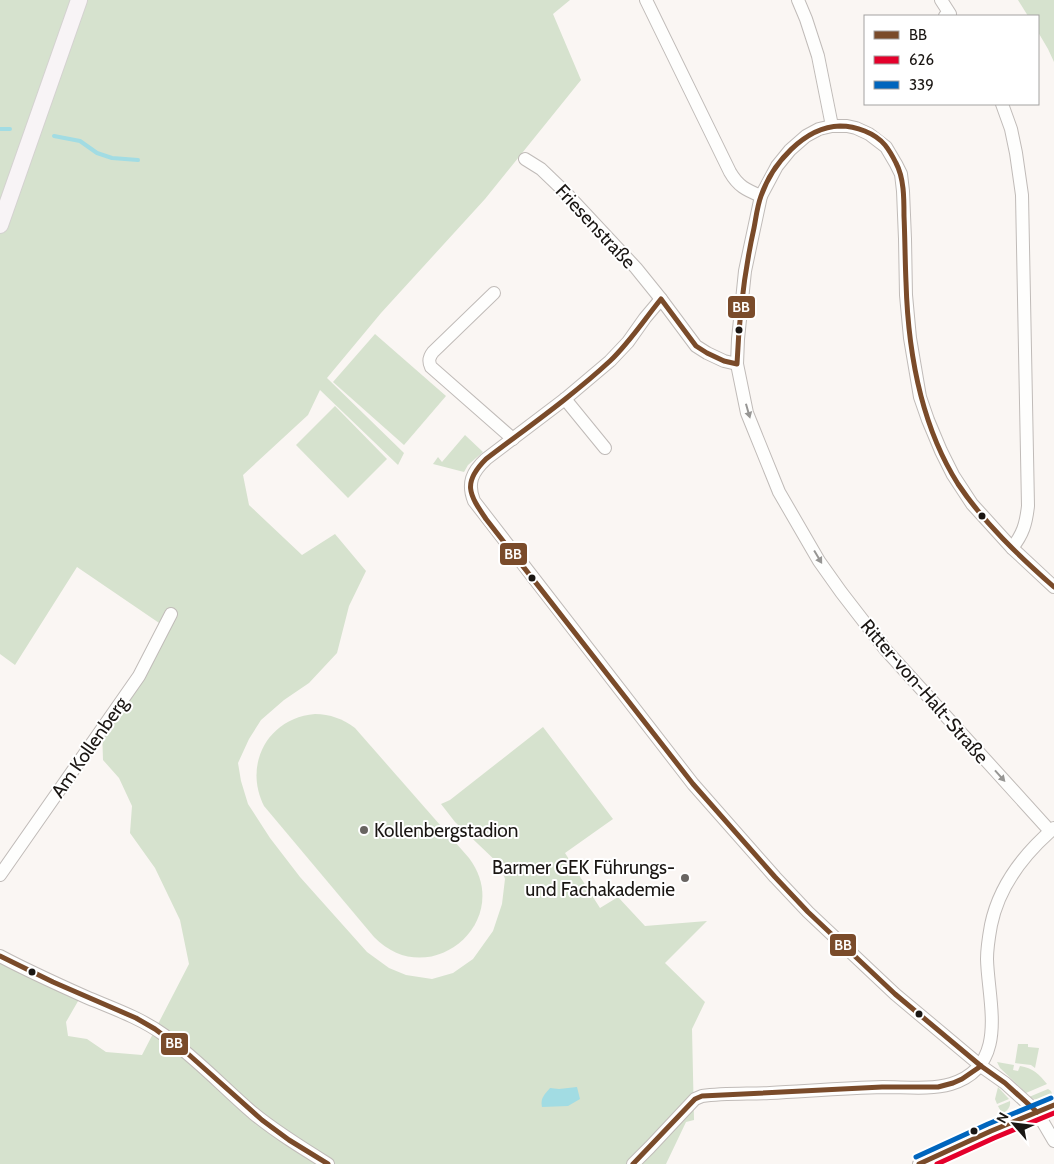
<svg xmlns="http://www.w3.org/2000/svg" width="1054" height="1164" viewBox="0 0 1054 1164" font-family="Cabin,sans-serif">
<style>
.green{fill:#d6e2ce}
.water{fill:#a2dce3}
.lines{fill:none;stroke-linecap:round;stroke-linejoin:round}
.stream{stroke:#a2dce3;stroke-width:4}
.minor-casing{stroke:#c0bbb8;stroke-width:14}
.major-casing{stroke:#d4d2d0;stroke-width:18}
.minor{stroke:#fefefd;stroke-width:12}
.major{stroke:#f8f4f6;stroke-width:16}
.bus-1-casing{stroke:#fff;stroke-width:9}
.bus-2-casing{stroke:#fff;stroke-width:9}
.bus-3-casing{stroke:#fff;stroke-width:9}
.bus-1{stroke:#7a4b2a;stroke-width:5}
.bus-2{stroke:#e4002b;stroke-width:5}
.bus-3{stroke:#0065bd;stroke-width:5}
.oneway{fill:#979694}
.bus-dot{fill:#1a1613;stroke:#fff;stroke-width:2}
.poi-dot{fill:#686461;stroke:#fff;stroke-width:2}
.labels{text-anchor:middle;stroke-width:4;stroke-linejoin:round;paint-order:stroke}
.street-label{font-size:19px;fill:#1a1613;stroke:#fff}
.poi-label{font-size:19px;fill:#1a1613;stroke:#fff;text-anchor:start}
.line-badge{stroke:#fff;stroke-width:2}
.badge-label{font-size:14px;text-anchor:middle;font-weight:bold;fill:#fff}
</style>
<rect width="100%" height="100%" fill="#faf6f3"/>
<g class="green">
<path d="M0 0H75L0 212Z"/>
<path d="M84 0H570L553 14 581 80 485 199 381 313 327 378 404 453 398 465 320 390 308 415 243 475 249 505 302 555 335 534 366 571 349 606 337 653 309 683 284 700 261 720 249 739 238 763 241 781 248 804 270 838 300 877 367 952 389 968 406 975 432 979 453 973 473 959 493 931 502 904 505 879 500 865 455 822 441 804 450 800 543 727 613 819 565 853 600 908 618 897 645 926 707 921 665 963 705 1002 692 1029 694 1120 686 1122 666 1164H0V957L81 996 66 1022 68 1036 87 1039 106 1052 142 1055 189 964 180 920 155 868 130 833 132 806 119 778 103 760 102 729 165 627 77 567 15 665 0 654V231Z"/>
<path d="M1018 0H1054V62L1048 49 1038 32V16H1028Z"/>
<path d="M375 334 446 396 404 445 333 382Z"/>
<path d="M335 406 387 459 348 498 296 445Z"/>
<path d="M465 435 483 452 468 465 464 472 433 464 438 457 442 462Z"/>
<path d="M315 714C330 714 343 719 355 728L469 858C516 921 429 994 374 937L264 806C243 764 268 718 315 714Z"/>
<path d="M1018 1044H1028V1047L1039 1048 1035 1068 1031 1065 1015 1063Z"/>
<path d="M997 1062 1014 1065 1013 1070 1018 1071 1020 1066C1033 1068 1039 1074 1047 1084L1026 1093 1000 1068Z"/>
<path d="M998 1087 1009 1099 997 1104 995 1099Z"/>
<path d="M1048 1089 1051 1091 1053 1096C1044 1100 1038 1102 1029 1097Z"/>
<path d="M1010 1101C1011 1107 1007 1111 1002 1114L998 1106Z"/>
</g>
<path class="water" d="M577 1087 580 1099 568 1106 542 1107C540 1098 545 1094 550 1088L559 1089Z"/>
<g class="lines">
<g class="stream">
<path d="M0 129H10"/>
<path d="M54 136 80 141 97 153 112 158 138 160"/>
</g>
<g class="minor-casing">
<g id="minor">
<path d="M646 0 730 172C738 186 746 190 761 196"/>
<path d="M798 0 806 19 818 56 832 126"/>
<path d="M941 0 950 14 945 16"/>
<path d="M1002 104 1011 129 1016 153 1022 195 1028 506C1026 524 1023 534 1012 548"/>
<path d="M525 159 541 169 566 193 636 268 661 299"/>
<path d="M494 293 433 352C429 357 428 361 431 367L513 439"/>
<path d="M737 364 724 361 707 353 696 346 661 299 645 318 628 342 610 361 565 399 486 459C472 472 467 483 474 501L693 784 775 877 808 912 895 994 981 1066 1005 1083 1037 1112 1054 1141"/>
<path d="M565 399 605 448"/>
<path d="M1050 831 885 649 841 592 819 561 779 492 747 413 737 364 738 339 745 271 761 196 777 166 790 150 806 136 819 129 832 126H847L856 128 869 134 886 147 896 164 901 174 903 191 905 239 906 295 910 338 920 397 928 420 941 451 953 475 972 504 1012 548 1054 587"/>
<path d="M0 875 139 676 171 614"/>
<path d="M0 956C28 971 57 984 86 997 112 1008 141 1018 164 1035 196 1058 223 1087 253 1113 276 1132 302 1148 328 1164"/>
<path d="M633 1164 650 1147 695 1099 702 1096C724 1093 747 1094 770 1093 808 1091 846 1088 883 1087 906 1087 930 1090 951 1084 1010 1066 988 1002 987 959 987 947 989 936 991 925 999 886 1025 853 1054 828"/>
<path d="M919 1164 991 1131 1054 1105"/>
</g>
</g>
<g class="major-casing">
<path id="major" d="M0 225 79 0"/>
</g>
<use href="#minor" class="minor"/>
<use href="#major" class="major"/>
<g class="bus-1-casing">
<g id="bus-1">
<path d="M0 956 53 982 136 1018 155 1029 187 1053 262 1120 289 1140 328 1164"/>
<path d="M1037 1112 1005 1083 981 1066 895 994 808 912 775 877 693 784 486 519C469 494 462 483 486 459 528 427 571 397 610 361 629 343 644 320 661 299L696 346 707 353 724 361 737 364C739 319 744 273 754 228 756 218 757 207 761 196 772 164 804 127 840 126 856 126 875 133 885 145 889 150 893 157 896 163 904 178 904 198 904 216 905 238 905 260 906 282 908 352 920 424 958 484 984 523 1019 556 1054 587"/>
<path d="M633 1164 695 1099 702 1096 882 1087H938L953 1083 962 1079 981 1066"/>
<path d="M919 1164 991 1131 1054 1105"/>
</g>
</g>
<g class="bus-2-casing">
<path id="bus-2" d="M937 1164 994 1138 1054 1113"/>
</g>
<g class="bus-3-casing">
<path id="bus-3" d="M916 1157 988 1124 1051 1098"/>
</g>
<use href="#bus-1" class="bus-1"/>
<use href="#bus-2" class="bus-2"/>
<use href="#bus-3" class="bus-3"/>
</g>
<defs><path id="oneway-solid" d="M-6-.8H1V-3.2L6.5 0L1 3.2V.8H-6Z" transform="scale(1.25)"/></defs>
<g class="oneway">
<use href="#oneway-solid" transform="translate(748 411) rotate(74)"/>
<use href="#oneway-solid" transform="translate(818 557) rotate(59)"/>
<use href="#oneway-solid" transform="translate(1000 776) rotate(48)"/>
</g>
<g class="bus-dot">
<circle cx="739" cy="330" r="4.5"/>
<circle cx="982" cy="516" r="4.5"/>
<circle cx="532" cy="578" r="4.5"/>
<circle cx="32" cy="972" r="4.5"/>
<circle cx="919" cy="1014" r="4.5"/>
<circle cx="974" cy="1131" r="4.5"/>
</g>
<g class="poi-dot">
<circle cx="364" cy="830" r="5"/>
<circle cx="685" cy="878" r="5"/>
</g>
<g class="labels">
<g class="street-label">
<text transform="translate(596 226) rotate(47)" y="7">Friesenstraße</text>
<text transform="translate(925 691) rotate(49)" y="7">Ritter-von-Halt-Straße</text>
<text transform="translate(89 747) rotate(-55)" y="7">Am Kollenberg</text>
</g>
<g class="poi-label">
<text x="374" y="837">Kollenbergstadion</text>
<text x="675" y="874" text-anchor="end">Barmer GEK Führungs-<tspan x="675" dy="22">und Fachakademie</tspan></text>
</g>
</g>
<g class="line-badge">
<rect x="727" y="295" width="29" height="24" rx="5" fill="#7a4b2a"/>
<rect x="499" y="542" width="29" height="24" rx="5" fill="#7a4b2a"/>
<rect x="829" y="933" width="28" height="24" rx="5" fill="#7a4b2a"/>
<rect x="160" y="1032" width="29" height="24" rx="5" fill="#7a4b2a"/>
</g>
<g class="badge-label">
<text x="741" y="312">BB</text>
<text x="513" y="559">BB</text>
<text x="843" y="950">BB</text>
<text x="174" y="1048">BB</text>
</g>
<rect x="864" y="15" width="175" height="90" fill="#ffffff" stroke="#a3a2a1"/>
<rect x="874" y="31" width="25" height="8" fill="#7a4b2a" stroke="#a3a2a1"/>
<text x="909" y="40" font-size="15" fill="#1a1613">BB</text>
<rect x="874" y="56" width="25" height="8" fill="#e4002b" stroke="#a3a2a1"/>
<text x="909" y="65" font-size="15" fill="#1a1613">626</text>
<rect x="874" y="81" width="25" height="8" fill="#0065bd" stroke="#a3a2a1"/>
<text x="909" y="90" font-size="15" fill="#1a1613">339</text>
<g transform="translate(1014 1124) rotate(298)" stroke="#ffffff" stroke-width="4" paint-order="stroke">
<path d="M0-4L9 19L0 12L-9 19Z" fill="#1a1613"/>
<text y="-8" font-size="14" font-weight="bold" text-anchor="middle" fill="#1a1613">N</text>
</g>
</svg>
